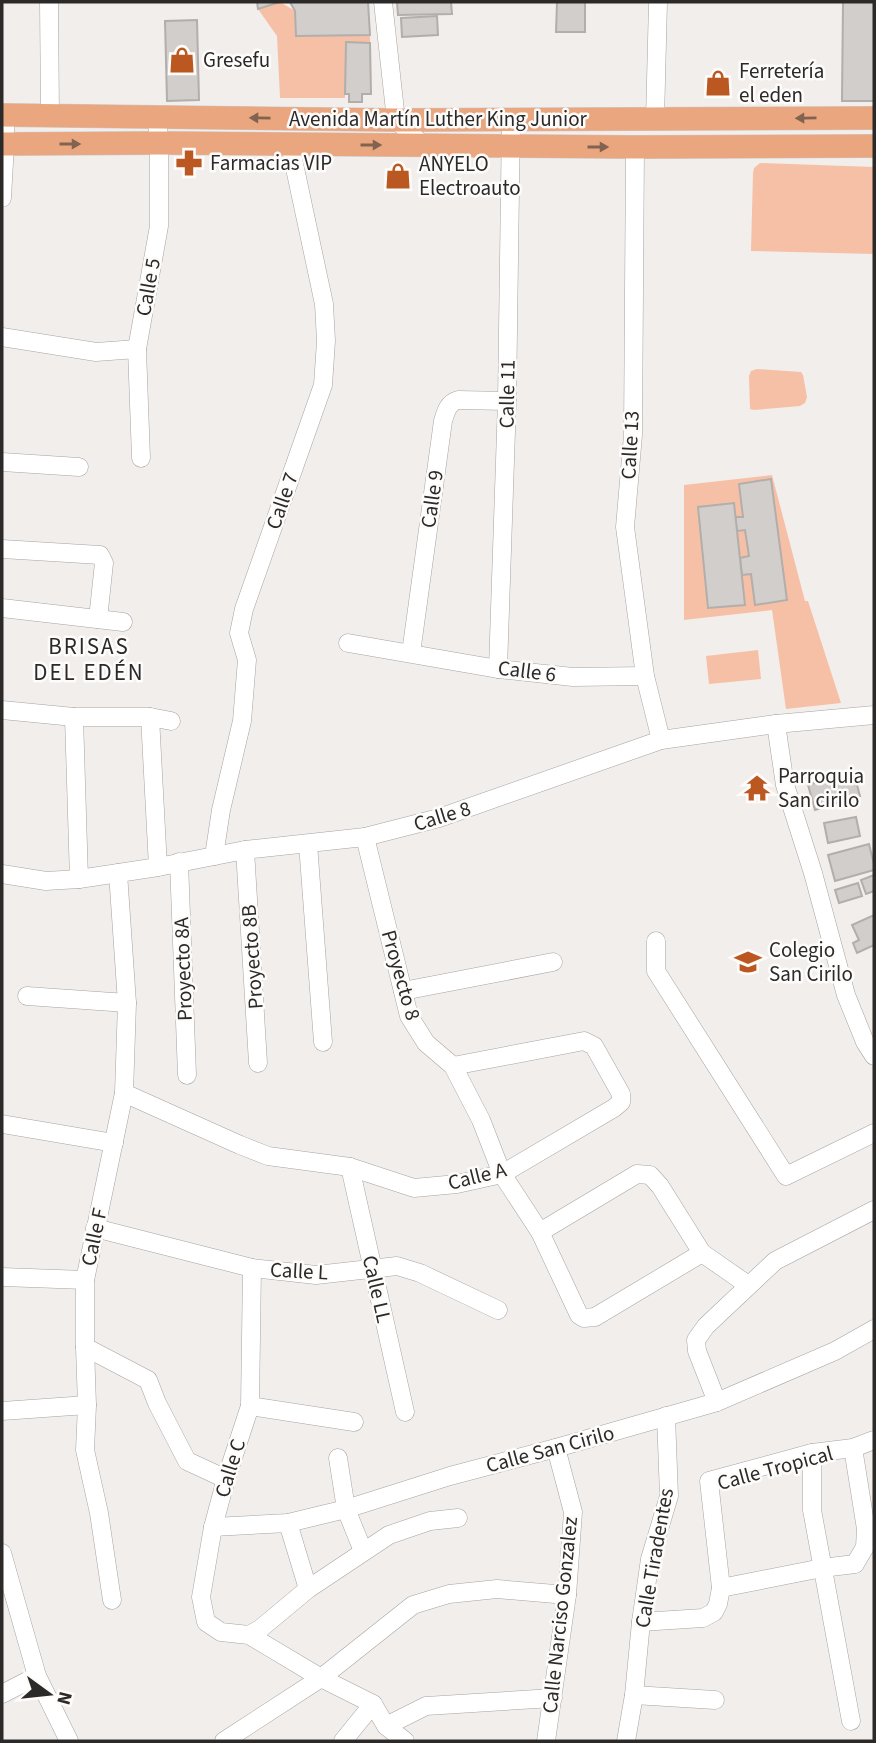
<svg xmlns="http://www.w3.org/2000/svg" width="876" height="1743" viewBox="0 0 876 1743" font-family="'Source Sans 3',sans-serif">
<style>
.green{fill:#f6c0a7}
.building{fill:#d2cecc;stroke:#b2aeac;stroke-width:2}
.lines{fill:none;stroke-linecap:round;stroke-linejoin:round}
.minor-casing{stroke:#a7a3a1;stroke-width:19}
.major-casing{stroke:#ccc;stroke-width:24}
.minor{stroke:#fff;stroke-width:18}
.major{stroke:#eaa67f;stroke-width:23}
.oneway{fill:#826250}
.labels{text-anchor:middle;stroke-width:5;stroke-linejoin:round;paint-order:stroke}
.poi-label{font-size:21px;fill:#2c2a29;stroke:#fefcfa;text-anchor:start}
.street-label{font-size:21px;fill:#2c2a29;stroke:#fefcfa}
.neighbourhood-label{font-size:23px;letter-spacing:2px;fill:#2c2a29;stroke:#fefcfa}
</style>
<rect width="100%" height="100%" fill="#f2eeec"/>
<g class="green">
<path d="M280 2 295 11 296 36 370 35V43H346L345 98H280L277 36 258 9Z"/>
<path d="M760 163 874 167V254L751 251 753 173 754 168Z"/>
<path d="M757 369 801 372 803 375 807 397 805 403 800 406 754 410 750 409 749 376 751 371Z"/>
<path d="M772 475 805 601H808L841 703 786 709 772 610 684 620V485Z"/>
<path d="M758 650 761 679 709 684 706 656Z"/>
</g>
<g class="building">
<path d="M254 2H280L258 9 257 2Z"/>
<path d="M290 2H368L370 35 296 36 295 11Z"/>
<path d="M397 2H451L452 14 398 15Z"/>
<path d="M557 2H585V32H556Z"/>
<path d="M843 2H874V101H842Z"/>
<path d="M437 16 438 35 402 37 401 18Z"/>
<path d="M197 20 199 100 167 101 165 21Z"/>
<path d="M346 42 370 43 371 94H362V102H349V94H345Z"/>
<path d="M771 479 787 600 755 605 751 574 742 575 740 558 749 556 745 530 737 531 735 517H743L739 484Z"/>
<path d="M734 503 745 605 708 608 698 507Z"/>
<path d="M845 774 848 784 856 781 860 796 815 810 808 785Z"/>
<path d="M856 817 860 836 828 843 824 823Z"/>
<path d="M869 844 874 864V870L835 881 828 855Z"/>
<path d="M874 875V891L866 894 861 880Z"/>
<path d="M858 883 862 896 839 903 835 890Z"/>
<path d="M874 915V945L857 953 853 943 859 940 852 925Z"/>
</g>
<g class="lines">
<g class="minor-casing">
<g id="minor">
<path d="M49 2 50 116"/>
<path d="M383 2 396 120 423 145"/>
<path d="M655 120 658 2"/>
<path d="M635 147 633 435 625 527 645 676 661 740"/>
<path d="M2 198 5 144V115"/>
<path d="M2 337 96 352 137 349"/>
<path d="M141 458 137 349 159 226V143L157 117"/>
<path d="M2 462 79 467"/>
<path d="M2 549 100 555 104 563 98 619"/>
<path d="M2 608 123 622"/>
<path d="M348 643 498 669 573 677 645 676"/>
<path d="M411 653 443 421C446 411 448 403 458 400L507 401"/>
<path d="M498 669 507 401 511 119"/>
<path d="M2 710 74 717H150L171 721"/>
<path d="M74 717 79 879"/>
<path d="M150 717 158 867"/>
<path d="M776 724 785 785 813 873 846 995 865 1042 874 1056"/>
<path d="M365 837 409 1016 426 1043 453 1066 481 1120 502 1174 540 1232 579 1315 584 1318 595 1317 702 1253"/>
<path d="M308 844 323 1042"/>
<path d="M245 850 258 1063"/>
<path d="M214 856 221 810 242 721 247 660 239 633 244 609 323 385 326 341 324 304 290 145"/>
<path d="M179 862 187 1075"/>
<path d="M2 874 46 881 79 879 158 867 245 850 365 837 439 818 661 740 776 724 874 715"/>
<path d="M656 941V971L786 1176 874 1133"/>
<path d="M403 991 553 962"/>
<path d="M27 996 127 1003"/>
<path d="M124 1093 240 1145 268 1156 350 1167 414 1188 457 1184 502 1174 614 1108 621 1102V1094L594 1046 584 1041 453 1066"/>
<path d="M2 1124 114 1143"/>
<path d="M350 1167 405 1412"/>
<path d="M95 1228 252 1268 316 1275 397 1266 420 1273 498 1310"/>
<path d="M540 1232 637 1174 650 1175 660 1186 702 1253 748 1285"/>
<path d="M252 1268 250 1406 226 1479 213 1527 201 1597 206 1622 221 1632 249 1635 321 1678 373 1704 386 1726 405 1741"/>
<path d="M2 1277 85 1280"/>
<path d="M85 1347 148 1380 157 1403 187 1461 226 1479"/>
<path d="M717 1402 697 1351 696 1340 706 1326 775 1261 874 1210"/>
<path d="M250 1406 354 1422"/>
<path d="M2 1411 87 1405"/>
<path d="M812 1453V1510L851 1721"/>
<path d="M338 1458 346 1509 363 1551"/>
<path d="M288 1523 308 1589"/>
<path d="M213 1527 288 1523 346 1509 450 1476 556 1448 717 1402 835 1351 874 1329"/>
<path d="M2 1553 37 1676 69 1741"/>
<path d="M721 1588 822 1568 855 1564 865 1547 866 1529 853 1448"/>
<path d="M112 1600 99 1513 85 1450 87 1405 85 1347V1280L124 1093 127 1003 118 873"/>
<path d="M641 1622 703 1618 714 1612 718 1604 721 1588 709 1481 812 1453 853 1448 874 1440"/>
<path d="M249 1635 260 1629 308 1589 389 1535 430 1521 458 1518"/>
<path d="M2 1694 37 1676"/>
<path d="M634 1695 715 1700"/>
<path d="M386 1726 426 1706 553 1698"/>
<path d="M224 1741 321 1678 413 1605 449 1594 497 1589 567 1595"/>
<path d="M343 1741 373 1704"/>
<path d="M546 1741 567 1595 573 1512 556 1448"/>
<path d="M626 1741 634 1695 641 1622 650 1559 669 1496 666 1416"/>
</g>
</g>
<g class="major-casing">
<g id="major">
<path d="M2 115 396 120 874 118"/>
<path d="M2 144 159 143 635 147 874 146"/>
</g>
</g>
<use href="#minor" class="minor"/>
<use href="#major" class="major"/>
</g>
<defs><path id="oneway-solid" d="M-6-.8H1V-3.2L6.5 0L1 3.2V.8H-6Z" transform="scale(1.75)"/></defs>
<g class="oneway">
<use href="#oneway-solid" transform="translate(260 118) rotate(-179)"/>
<use href="#oneway-solid" transform="translate(806 118) rotate(179)"/>
<use href="#oneway-solid" transform="translate(70 144)"/>
<use href="#oneway-solid" transform="translate(371 145)"/>
<use href="#oneway-solid" transform="translate(598 147)"/>
</g>
<defs>
<g id="shop-bare" transform="scale(2.1)"><path d="M-5-2.5h2.3a2.7 3.5 0 0 1 5.4 0H5L5.5 6h-11ZM-1.5-2.5h3a1.5 2.3 0 0 0-3 0Z" fill="#bb5720" stroke="#fefcfa" stroke-width="2.5" paint-order="stroke"/></g>
<g id="pharmacy-bare" transform="scale(2.1)"><path d="M-2-6h4v4h4v4h-4v4h-4v-4h-4v-4h4Z" fill="#bb5720" stroke="#fefcfa" stroke-width="2.5" paint-order="stroke"/></g>
<g id="temple-bare" transform="scale(2.1)"><path d="M0-6L5-2H3V0L6.5 2.5H4V6H1.5V3h-3V6H-4V2.5H-6.5L-3 0V-2H-5Z" fill="#bb5720" stroke="#fefcfa" stroke-width="2.5" paint-order="stroke"/></g>
<g id="school-bare" transform="scale(2.1)"><path d="M0-5L7-2L0 1L-7-2ZM-4 1L0 2.5L4 1V4Q0 6-4 4Z" fill="#bb5720" stroke="#fefcfa" stroke-width="2.5" paint-order="stroke"/></g>
</defs>
<g fill-rule="evenodd">
<use href="#shop-bare" x="182" y="60"/>
<use href="#shop-bare" x="718" y="83"/>
<use href="#pharmacy-bare" x="189" y="163"/>
<use href="#shop-bare" x="398" y="176"/>
<use href="#temple-bare" x="757" y="788"/>
<use href="#school-bare" x="748" y="962"/>
</g>
<g class="labels">
<g class="poi-label">
<text x="203" y="67">Gresefu</text>
<text x="739" y="78">Ferretería<tspan x="739" dy="24">el eden</tspan></text>
<text x="210" y="170">Farmacias VIP</text>
<text x="419" y="171">ANYELO<tspan x="419" dy="24">Electroauto</tspan></text>
<text x="778" y="783">Parroquia<tspan x="778" dy="24">San cirilo</tspan></text>
<text x="769" y="957">Colegio<tspan x="769" dy="24">San Cirilo</tspan></text>
</g>
<g class="street-label">
<text x="438" y="126">Avenida Martín Luther King Junior</text>
<text transform="translate(148 287) rotate(-80)" y="7">Calle 5</text>
<text transform="translate(507 394) rotate(-89)" y="7">Calle 11</text>
<text transform="translate(630 445) rotate(-87)" y="7">Calle 13</text>
<text transform="translate(432 499) rotate(-82)" y="7">Calle 9</text>
<text transform="translate(282 501) rotate(-71)" y="7">Calle 7</text>
<text transform="translate(527 671) rotate(7)" y="7">Calle 6</text>
<text transform="translate(442 816) rotate(-17)" y="7">Calle 8</text>
<text transform="translate(252 957) rotate(-94)" y="7">Proyecto 8B</text>
<text transform="translate(183 969) rotate(-92)" y="7">Proyecto 8A</text>
<text transform="translate(401 975) rotate(74)" y="7">Proyecto 8</text>
<text transform="translate(477 1176) rotate(-14)" y="7">Calle A</text>
<text transform="translate(94 1237) rotate(-78)" y="7">Calle F</text>
<text transform="translate(299 1271) rotate(3)" y="7">Calle L</text>
<text transform="translate(377 1289) rotate(77)" y="7">Calle LL</text>
<text transform="translate(550 1449) rotate(-15)" y="7">Calle San Cirilo</text>
<text transform="translate(230 1468) rotate(-73)" y="7">Calle C</text>
<text transform="translate(775 1468) rotate(-15)" y="7">Calle Tropical</text>
<text transform="translate(654 1558) rotate(-80)" y="7">Calle Tiradentes</text>
<text transform="translate(560 1615) rotate(-84)" y="7">Calle Narciso Gonzalez</text>
</g>
<g class="neighbourhood-label">
<text x="89" y="654">BRISAS<tspan x="89" dy="26">DEL EDÉN</tspan></text>
</g>
</g>
<rect width="876" height="1743" fill="none" stroke="#2c2a29" stroke-width="7"/>
<g transform="translate(49 1694) rotate(105)" stroke="#fefcfa" stroke-width="5" paint-order="stroke">
<path d="M0-5L12 26L0 18L-12 26Z" fill="#2c2a29"/>
<text y="-10" font-size="19" font-weight="bold" text-anchor="middle" fill="#2c2a29">N</text>
</g>
</svg>
